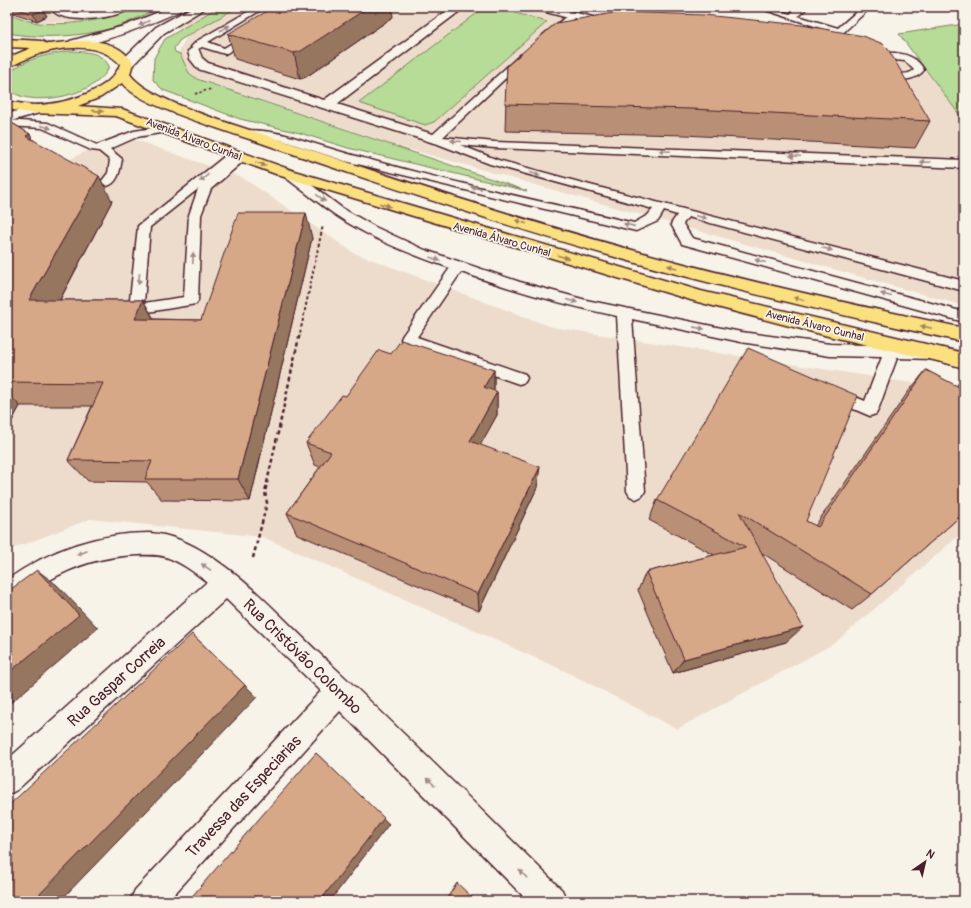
<svg xmlns="http://www.w3.org/2000/svg" width="971" height="908" viewBox="0 0 971 908" font-family="Pangolin,sans-serif">
<style>
.built{fill:#eddccb}
.green{fill:#b6dc97;stroke:#807e61}
.lines{fill:none;stroke-linecap:round;stroke-linejoin:round}
.service-casing{stroke:#4a1f2b;stroke-width:3}
.minor-casing{stroke:#4a1f2b;stroke-width:3}
.secondary-casing{stroke:#4a1f2b;stroke-width:3}
.primary-casing{stroke:#4a1f2b;stroke-width:3}
.path-far2{stroke:#4a1f2b;stroke-width:1.5;stroke-dasharray:2.5 2;stroke-linecap:butt}
.path-far1{stroke:#4a1f2b;stroke-width:2;stroke-dasharray:3 2.5;stroke-linecap:butt}
.path{stroke:#4a1f2b;stroke-width:2.5;stroke-dasharray:4 3;stroke-linecap:butt}
.service{fill:#f7f3e8;fill-rule:evenodd}
.minor{fill:#f7f3e8;fill-rule:evenodd}
.secondary{fill:#f7f3e8;fill-rule:evenodd}
.primary{fill:#fbe080;fill-rule:evenodd}
.wall{fill:#b99075;stroke:#4a1f2b}
.shaded-wall{fill:#96765f;stroke:#4a1f2b}
.building{fill:#d7a888;stroke:#4a1f2b}
.oneway{fill:#a0898a}
.oneway2{fill:#a28056}
.labels{text-anchor:middle;stroke-width:3.5;stroke-linejoin:round;paint-order:stroke}
.far-street-label{font-size:11px;fill:#4a1f2b;stroke:#f7f3e8}
.near-street-label{font-size:16px;fill:#4a1f2b;stroke:#f7f3e8}
</style>
<rect width="100%" height="100%" fill="#f7f3e8"/>
<filter id="ink" filterUnits="userSpaceOnUse"><feTurbulence type="fractalNoise" baseFrequency=".025" numOctaves="2"/><feDisplacementMap in="SourceGraphic" scale="8" xChannelSelector="R" yChannelSelector="G"/><feConvolveMatrix kernelMatrix="1 2 1 2 8 2 1 2 1" color-interpolation-filters="sRGB"/></filter>
<g filter="url(#ink)">
<g class="built">
<path d="M7 7H525L583 21 920 64 964 121V306L391 144 186 74 178 53 189 32 129 11 85 22H42L7 11Z"/>
<path d="M119 134 243 178 354 253 552 327 964 391V531L835 643 677 729 565 671 263 537 90 519 7 551V192Z"/>
</g>
<g class="green">
<path d="M142 7H161C145 14 129 23 113 28 81 37 40 39 7 33V13C17 16 29 22 39 23 74 26 110 19 142 7Z"/>
<path d="M218 7H238L180 40 174 48 175 52 180 54 189 73 197 79 527 191 348 148 300 133 240 119 163 90 153 80 154 58 165 39Z"/>
<path d="M485 7H494L547 22 434 122 425 125 359 103Z"/>
<path d="M964 24V121L899 34Z"/>
<path d="M70 51C85 52 101 51 109 66 101 94 35 108 12 92 8 89 7 86 7 81 8 61 54 53 70 51Z"/>
</g>
<g class="lines">
<g class="service-casing">
<g id="service">
<path d="M118 7H131C120 19 67 24 54 12L59 9C80 15 97 13 118 7Z"/>
<path d="M256 7H266L208 42 224 48 249 33H255V37L225 54 202 47 196 50 191 47 197 41Z"/>
<path d="M756 7H769L790 14 798 7H808L798 16 838 28 862 7H871L833 42 830 43 825 40 833 32Z"/>
<path d="M572 12 610 21 612 23 607 26 574 18 549 39H543V35Z"/>
<path d="M882 53C898 52 916 54 924 70 912 87 873 81 868 60ZM884 59 905 61 914 70C905 78 887 72 879 64L878 61Z"/>
<path d="M523 54 528 57 526 59 443 137 495 142 964 160V168L495 148 460 145 498 160 590 185 964 281V291L688 217 683 224 692 238 964 312V322L682 244 671 224 677 215 664 211 658 221 636 231 345 161 281 140 246 136 240 133C246 126 284 134 293 137 404 173 520 196 634 223L648 215 653 209 490 164 430 141 428 139 430 137 520 55Z"/>
<path d="M7 120 48 123 97 145 134 131 166 126 172 129 166 132 137 137 110 149 122 159C120 169 119 183 107 186L101 182 108 173 110 160 99 151 91 150 42 128 7 126Z"/>
<path d="M234 151 240 154 246 155 248 157 211 189 201 215 198 301 196 304 136 314 131 313 129 309 138 226 230 152ZM198 189 189 215 184 297 144 303 150 227Z"/>
<path d="M289 170 293 171 342 208 375 227 425 250 520 282 586 300 741 332 830 344 932 347 964 356V368L932 359 897 358 878 410 876 414 870 416 828 398 826 394 828 390 834 388 865 401 882 357 830 356 741 342 632 319 645 491 642 496 636 499 630 496 627 491 617 316C564 305 513 290 461 272L417 337 525 374 527 378 525 382 519 384 513 382 403 343 401 339 403 335 450 268C410 254 369 238 334 214 317 202 301 189 285 177L283 174Z"/>
</g>
</g>
<g class="minor-casing">
<g id="minor">
<path d="M452 7H465L337 104 439 136 441 139 439 142 434 143 198 69 190 59 188 51 194 47 198 48 202 58 208 63 324 100Z"/>
<path d="M533 7H553L576 13 578 15 572 19 535 9Z"/>
<path d="M149 533C172 534 194 545 213 558 253 585 286 622 321 655 403 731 482 811 562 890L567 901H528L340 711 168 901H130L135 890 321 691 226 599 17 790 7 795V760L207 582C195 573 181 562 166 557 157 554 147 555 138 555 105 556 77 564 48 581 34 589 22 601 7 607V580C49 550 97 533 149 533Z"/>
</g>
</g>
<g class="secondary-casing">
<g id="secondary">
<path d="M171 7H186L184 9C148 26 112 39 74 48L68 44 70 41 124 26Z"/>
<path d="M193 7H207L164 33 132 66H122L121 63 122 60 156 27Z"/>
<path d="M38 105 43 106 45 109 43 112 7 122V114Z"/>
</g>
</g>
<g class="primary-casing">
<path id="primary" d="M7 39C18 40 30 40 41 41 44 42 46 44 49 44 79 41 114 34 133 63L130 74C149 102 246 128 281 140 402 181 524 221 647 254 752 283 858 306 964 328V342C854 318 744 293 636 263 511 228 386 186 264 144 234 133 138 106 122 83L101 97 78 106 122 109 294 171 701 291 964 353V367L828 336 694 301 284 177 116 116 30 113 7 109V101C17 103 28 105 38 105 64 104 112 91 120 64 100 42 65 46 39 54 28 57 18 64 7 67V58L31 48 7 47Z"/>
</g>
<path class="path-far2" d="M195 94 211 89"/>
<path class="path-far1" d="M299 338 323 225"/>
<path class="path" d="M253 558 267 503 265 492 299 337"/>
<use href="#service" class="service"/>
<use href="#minor" class="minor"/>
<use href="#secondary" class="secondary"/>
<use href="#primary" class="primary"/>
</g>
<g class="wall">
<path d="M7 7H34L43 10 47 16 37 21 7 11Z"/>
<path d="M393 17 306 77 300 79 235 59 228 34Z"/>
<path d="M507 66 930 121 915 148 685 135 505 131Z"/>
<path d="M7 120 30 134 33 140 112 201 60 300H143L154 319 201 320 312 238 250 501 162 500 147 482 88 481 68 460 92 406H20L7 430Z"/>
<path d="M391 354 494 370V390L497 392V415L480 445 537 488 479 611 297 534 287 513 320 467 315 465 306 443 346 396Z"/>
<path d="M926 370 956 386 964 377V513L872 594 852 610 762 553 786 642 673 673 638 590 646 572 714 555 649 520 657 500 806 521 815 526 908 392Z"/>
</g>
<g class="shaded-wall">
<path d="M104 7H111L105 9Z"/>
<path d="M369 7H392L393 17 306 77 300 79 294 53Z"/>
<path d="M43 10 47 16 37 21 33 14Z"/>
<path d="M30 134 44 159 26 136Z"/>
<path d="M99 176 112 201 47 324 29 300Z"/>
<path d="M306 213 312 238 250 501 238 479Z"/>
<path d="M143 300 157 325 135 319Z"/>
<path d="M494 370V394L484 387Z"/>
<path d="M7 392 20 406 7 430Z"/>
<path d="M497 392V415L470 464V441Z"/>
<path d="M540 467 537 488 479 611 478 594Z"/>
<path d="M37 570 57 585 98 628 7 706V674Z"/>
<path d="M803 627 786 642 673 673 684 659Z"/>
<path d="M192 634 257 697 60 901H33Z"/>
<path d="M316 753 389 824 330 901H320Z"/>
</g>
<g class="building">
<path d="M12 7H34L43 10 33 14Z"/>
<path d="M274 7H369L301 51 294 53 228 34Z"/>
<path d="M619 12 704 15 802 25 863 36 883 44 888 49 930 121 692 109 505 104 507 66 556 23Z"/>
<path d="M7 120 30 134 26 136 99 176 29 300H143L135 319 201 320 238 213H306L238 479H145L152 461 68 460 103 383 7 382Z"/>
<path d="M401 340 494 370 484 387 497 392 470 441 540 467 478 594 287 513 331 452 306 443 342 395 346 396 379 350 391 354Z"/>
<path d="M748 348 858 396 806 521 818 527 926 370 961 388 964 382V513L872 594 739 512 803 627 684 659 646 572 746 547 657 500Z"/>
<path d="M37 570 79 615 7 674V592Z"/>
<path d="M192 634 245 685 33 901H7V807Z"/>
<path d="M316 753 384 818 320 901H188Z"/>
<path d="M457 883 476 901H445Z"/>
</g>
<defs><path id="oneway-solid" d="M-6-.8H1V-3.2L6.5 0L1 3.2V.8H-6Z"/></defs>
<g class="oneway">
<use href="#oneway-solid" transform="translate(144 23) rotate(155)"/>
<use href="#oneway-solid" transform="translate(225 28) rotate(-30)"/>
<use href="#oneway-solid" transform="translate(46 127) rotate(16)"/>
<use href="#oneway-solid" transform="translate(456 141) rotate(-175)"/>
<use href="#oneway-solid" transform="translate(665 151) rotate(-177)"/>
<use href="#oneway-solid" transform="translate(795 156) rotate(-178)"/>
<use href="#oneway-solid" transform="translate(925 162) rotate(-177)"/>
<use href="#oneway-solid" transform="translate(535 174) rotate(17)"/>
<use href="#oneway-solid" transform="translate(204 178) rotate(141)"/>
<use href="#oneway-solid" transform="translate(476 188) rotate(-166)"/>
<use href="#oneway-solid" transform="translate(321 198) rotate(37)"/>
<use href="#oneway-solid" transform="translate(701 217) rotate(13)"/>
<use href="#oneway-solid" transform="translate(629 225) rotate(-167)"/>
<use href="#oneway-solid" transform="translate(827 249) rotate(15)"/>
<use href="#oneway-solid" transform="translate(193 258) rotate(-88)"/>
<use href="#oneway-solid" transform="translate(435 259) rotate(20)"/>
<use href="#oneway-solid" transform="translate(760 261) rotate(-165)"/>
<use href="#oneway-solid" transform="translate(139 279) rotate(96)"/>
<use href="#oneway-solid" transform="translate(886 295) rotate(-165)"/>
<use href="#oneway-solid" transform="translate(572 301) rotate(15)"/>
<use href="#oneway-solid" transform="translate(699 328) rotate(11)"/>
<use href="#oneway-solid" transform="translate(82 553) rotate(159)"/>
<use href="#oneway-solid" transform="translate(206 567) rotate(-146)"/>
<use href="#oneway-solid" transform="translate(431 782) rotate(-135)"/>
<use href="#oneway-solid" transform="translate(523 874) rotate(-135)"/>
</g>
<g class="oneway2">
<use href="#oneway-solid" transform="translate(98 111) rotate(6)"/>
<use href="#oneway-solid" transform="translate(261 164) rotate(20)"/>
<use href="#oneway-solid" transform="translate(385 205) rotate(16)"/>
<use href="#oneway-solid" transform="translate(521 222) rotate(-163)"/>
<use href="#oneway-solid" transform="translate(563 257) rotate(16)"/>
<use href="#oneway-solid" transform="translate(673 267) rotate(-165)"/>
<use href="#oneway-solid" transform="translate(799 299) rotate(-166)"/>
<use href="#oneway-solid" transform="translate(926 327) rotate(-168)"/>
</g>
</g>
<g class="labels">
<g class="far-street-label">
<text transform="translate(194 139) rotate(21)" y="4">Avenida Álvaro Cunhal</text>
<text transform="translate(502 239) rotate(16)" y="4">Avenida Álvaro Cunhal</text>
<text transform="translate(815 325) rotate(14)" y="4">Avenida Álvaro Cunhal</text>
</g>
<g class="near-street-label">
<text transform="translate(303 656) rotate(44)" y="6">Rua Cristóvão Colombo</text>
<text transform="translate(116 681) rotate(-42)" y="6">Rua Gaspar Correia</text>
<text transform="translate(243 796) rotate(-47)" y="6">Travessa das Especiarias</text>
</g>
</g>
<rect width="971" height="908" fill="none" stroke="#f7f3e8" stroke-width="24"/>
<rect x="12" y="12" width="947" height="884" fill="none" stroke="#4a1f2b" stroke-width="1.5" filter="url(#ink)"/>
<g transform="translate(925 862) rotate(34)" stroke="#f7f3e8" stroke-width="3" paint-order="stroke">
<path d="M0-3L7 15L0 10L-7 15Z" fill="#4a1f2b"/>
<text y="-6" font-size="11" font-weight="bold" text-anchor="middle" fill="#4a1f2b">N</text>
</g>
</svg>
